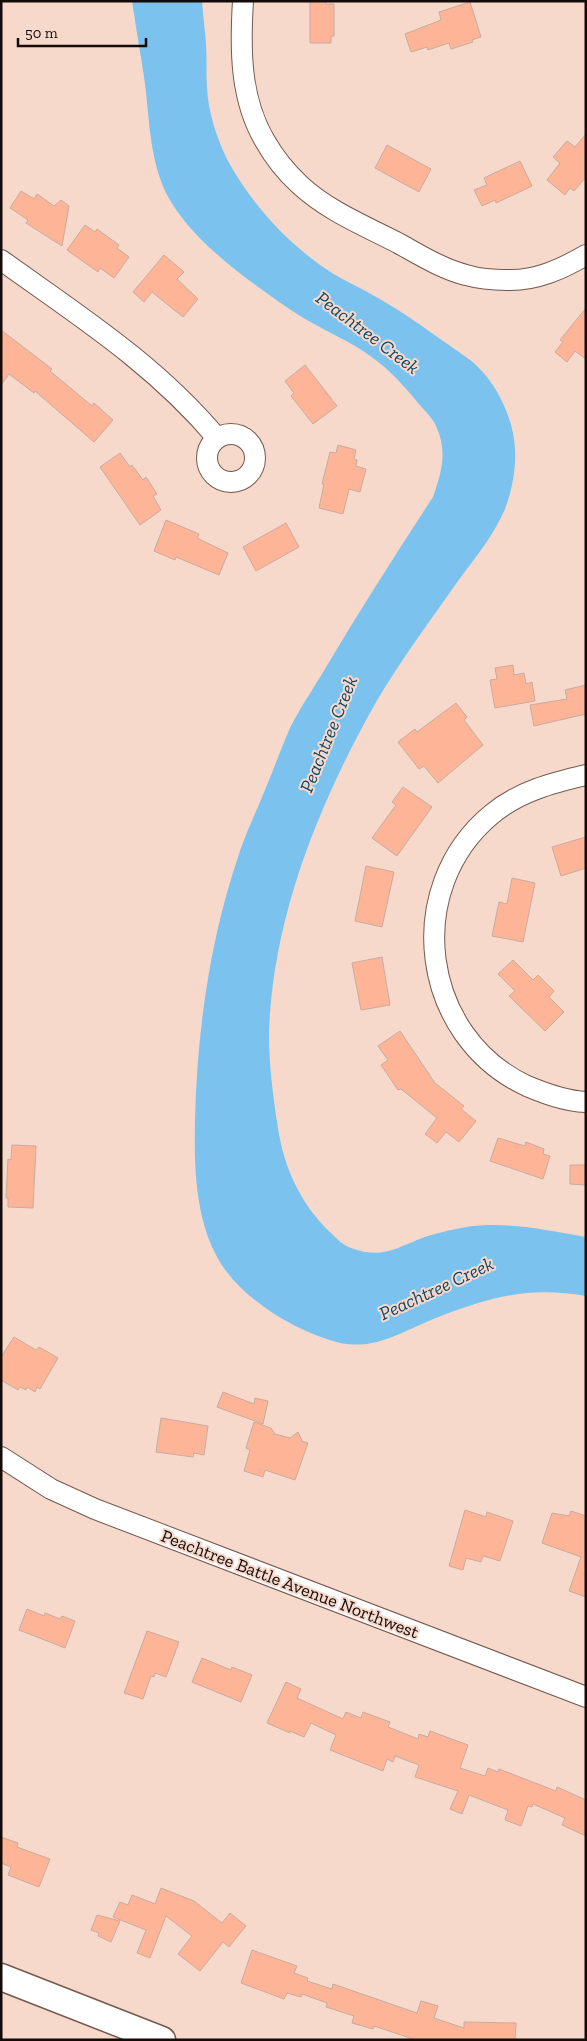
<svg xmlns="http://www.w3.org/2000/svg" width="587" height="2041" viewBox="0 0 587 2041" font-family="'Zilla Slab',serif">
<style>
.water{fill:#7bc3ee}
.building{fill:#feb597;stroke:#c8ab9f}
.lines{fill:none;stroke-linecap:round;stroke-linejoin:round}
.minor-casing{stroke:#73594e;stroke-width:22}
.tertiary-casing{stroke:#73594e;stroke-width:29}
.minor{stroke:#fff;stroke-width:20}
.tertiary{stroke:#fff;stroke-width:26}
.labels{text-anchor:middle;stroke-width:4;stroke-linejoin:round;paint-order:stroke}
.street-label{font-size:18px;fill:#140a07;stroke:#f7d9cc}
.water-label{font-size:19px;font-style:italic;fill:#0e4865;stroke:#f7d9cc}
</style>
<rect width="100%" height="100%" fill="#f7d9cc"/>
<path class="water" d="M132 1H202C203 15 205 30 206 44 207 58 206 73 207 87 208 112 217 139 228 161 252 205 290 246 332 273 347 282 363 289 378 298 403 312 426 329 449 345 458 352 469 358 477 366 495 383 508 409 513 433 518 458 514 485 505 509 494 535 475 558 458 581 426 627 390 674 364 724 313 819 272 925 269 1034 269 1065 273 1097 278 1128 284 1168 301 1205 331 1233 337 1239 343 1245 351 1248 379 1258 391 1251 417 1240 432 1234 450 1230 466 1227 507 1221 546 1230 586 1237V1296C528 1286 490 1297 436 1318 402 1331 375 1352 336 1342 292 1330 235 1295 215 1253 195 1213 194 1164 195 1120 197 1031 210 939 239 854 247 830 258 808 267 785 275 766 282 746 290 728 300 708 313 689 325 669 359 611 396 554 433 497 442 471 448 450 435 424 431 416 423 409 418 403 402 383 385 365 363 351 340 336 314 326 291 310 250 282 199 246 173 205 150 170 150 124 145 84 141 56 136 29 132 1Z"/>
<g class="building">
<path d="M310 1H326V4H334V36H331V43H310Z"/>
<path d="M470 2 481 37 472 40 473 42 451 49 449 43 428 50 427 47 411 52 405 34 441 20 439 12Z"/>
<path d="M586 134V177L574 191 570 188 565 195 547 180 560 163 553 157 567 141 575 147Z"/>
<path d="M387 145 431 169 419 192 375 168Z"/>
<path d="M520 161 532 186 496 203 495 200 482 206 474 190 487 185 484 178Z"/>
<path d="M21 191 34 199 37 194 54 206 61 200 69 206 62 246 26 223 28 220 10 208Z"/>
<path d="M85 225 95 232 97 229 119 245 117 248 129 257 114 278 100 268 98 272 67 250Z"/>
<path d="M164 255 184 272 177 279 198 299 183 317 152 292 144 302 133 292Z"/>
<path d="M586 308V359L575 351 567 362 555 352 563 342 560 340Z"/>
<path d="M1 330 52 369 50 371 92 406 94 403 113 420 94 442 35 391 34 393 9 374 1 385Z"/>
<path d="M305 365 337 406 313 424 291 396 294 393 285 381Z"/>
<path d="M338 445 356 450 354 459 357 460 356 466 366 469 360 492 349 489 343 514 319 508 324 484H322L330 452 336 453Z"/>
<path d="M120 453 130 467 132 465 143 480 146 477 157 494 153 496 161 510 140 525 100 467Z"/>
<path d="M166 520 199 534 197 538 228 553 219 575 176 557 175 560 154 551Z"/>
<path d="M286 523 299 547 256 571 243 547Z"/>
<path d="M513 665 514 675 524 673 526 684 532 682 535 701 495 708 490 680 497 679 495 668Z"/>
<path d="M586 685V714L534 726 530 705 567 699 565 690Z"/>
<path d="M456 703 467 717 464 720 483 745 438 783 424 766 419 769 398 742 415 729 417 732Z"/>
<path d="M403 787 432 807 397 856 372 838 396 805 392 802Z"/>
<path d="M586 837V868L561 876 552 847Z"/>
<path d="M366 866 394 872 382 927 355 921Z"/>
<path d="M512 878 535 883 523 942 492 936 499 902 507 904Z"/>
<path d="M382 957 390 1005 361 1010 352 963Z"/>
<path d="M513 960 533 980 538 975 554 991 549 997 564 1012 545 1031 509 996 515 991 498 974Z"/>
<path d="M400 1031 435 1083 464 1106 461 1109 476 1121 459 1142 446 1132 437 1143 425 1134 437 1118 401 1089 398 1090 381 1065 388 1060 378 1046Z"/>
<path d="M498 1138 525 1146 526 1142 544 1149 543 1154 550 1156 543 1179 490 1161Z"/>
<path d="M12 1145 36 1146 33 1208 8 1207V1198H6L8 1159 11 1160Z"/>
<path d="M570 1165H586V1185L570 1184Z"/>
<path d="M14 1337 36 1350 39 1347 58 1358 40 1389 37 1387 35 1392 27 1387 26 1390 20 1387 18 1390 1 1380V1357Z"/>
<path d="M223 1392 254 1404 255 1398 268 1401 263 1424 217 1407Z"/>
<path d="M161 1418 208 1426 204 1455 194 1453 193 1457 156 1452Z"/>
<path d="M254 1422 271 1428 275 1434 290 1438 298 1432 302 1441 308 1443 295 1480 265 1470 263 1477 244 1471 250 1450 246 1448Z"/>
<path d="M465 1510 486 1517 487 1512 513 1521 500 1561 483 1556 481 1562 466 1558 463 1570 449 1566Z"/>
<path d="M571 1511 586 1516V1597L569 1591 581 1557 542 1543 552 1513 569 1516Z"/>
<path d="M27 1609 44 1616 45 1613 60 1619 62 1616 75 1621 65 1648 19 1630Z"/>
<path d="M147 1631 179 1642 166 1677 155 1673 154 1677 151 1676 143 1699 124 1693Z"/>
<path d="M202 1658 231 1670 232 1667 252 1675 241 1702 192 1682Z"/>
<path d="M286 1682 301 1689 297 1698 343 1719 346 1712 361 1718 363 1712 390 1722 388 1727 418 1739 419 1734 428 1737 430 1731 468 1745 460 1768 485 1776 488 1768 498 1772 499 1769 556 1791 557 1787 586 1800V1836L562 1825 565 1818 533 1804 532 1807 528 1806 521 1826 505 1820 508 1810 469 1795 462 1814 450 1809 458 1791 415 1777 419 1765 395 1756 393 1762 387 1759 383 1771 330 1750 336 1735 311 1723 304 1737 290 1731V1733L267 1723Z"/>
<path d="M1 1837 18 1843 17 1847 50 1859 39 1887 8 1875 11 1867 1 1863Z"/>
<path d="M161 1888 194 1901 222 1923 230 1913 246 1926 229 1947 223 1942 200 1971 178 1954 192 1936 166 1916 150 1958 137 1953 146 1930 113 1917 120 1902 128 1905 132 1895 155 1904Z"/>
<path d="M97 1915 120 1921 111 1942 98 1936 99 1933 91 1930Z"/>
<path d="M252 1950 297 1966 294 1973 308 1978 307 1981 332 1989 333 1984 417 2013 421 2001 438 2006 434 2018 464 2028V2022L516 2023 515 2040H416L374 2026 373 2029 352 2023 354 2016 326 2007 327 2003 302 1994 301 1997 287 1993 284 1999 241 1983Z"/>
</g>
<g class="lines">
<g class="minor-casing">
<g id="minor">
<path d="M243 1C240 49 240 99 265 141 274 157 287 173 300 185 328 211 365 226 398 243 420 255 442 269 466 275 480 279 494 280 507 280 536 281 562 269 586 255"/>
<path d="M1 260C79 316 155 364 217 438"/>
<circle cx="231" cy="458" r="24"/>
<path d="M586 775C552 783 520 791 492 814 401 889 421 1037 527 1086 546 1094 565 1101 586 1102"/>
<path d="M1 1457 51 1489 95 1509 586 1697"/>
</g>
</g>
<g class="tertiary-casing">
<path id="tertiary" d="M1 1977 162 2040"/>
</g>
<use href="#minor" class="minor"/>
<use href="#tertiary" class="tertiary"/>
</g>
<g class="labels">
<g class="street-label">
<text transform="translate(290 1584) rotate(21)" y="6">Peachtree Battle Avenue Northwest</text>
</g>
<g class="water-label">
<text transform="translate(368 332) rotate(37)" y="7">Peachtree Creek</text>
<text transform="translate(328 734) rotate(-68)" y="7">Peachtree Creek</text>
<text transform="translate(436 1288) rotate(-25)" y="7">Peachtree Creek</text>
</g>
</g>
<rect width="587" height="2041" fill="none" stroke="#140a07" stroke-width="5"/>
<path d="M18 38v8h128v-8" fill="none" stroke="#140a07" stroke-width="2.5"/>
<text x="25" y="38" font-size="15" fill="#140a07" stroke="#f7d9cc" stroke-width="4" paint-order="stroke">50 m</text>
</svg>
